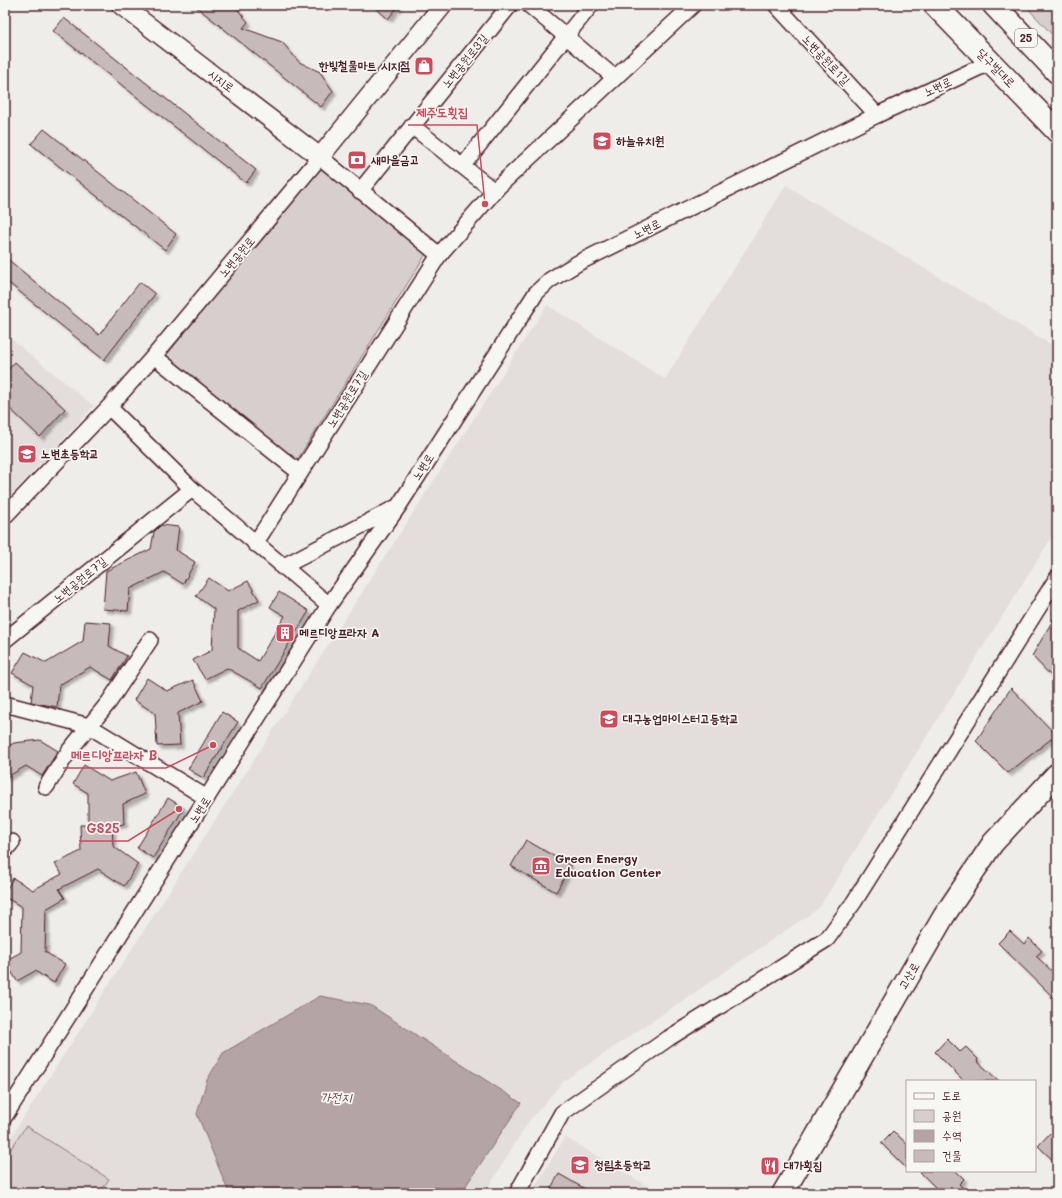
<svg xmlns="http://www.w3.org/2000/svg" width="1062" height="1198" viewBox="0 0 1062 1198" font-family="Mali,'Poor Story',sans-serif">
<style>
.built{fill:#e3dedc}
.green{fill:#d7cfce;stroke:#90777c}
.water{fill:#b4a4a5;stroke:#8a6f74}
.building{fill:#c6babb;stroke:#4a1f2b;filter:url(#shadow)}
.lines{fill:none;stroke-linecap:round;stroke-linejoin:round}
.minor-casing{stroke:#4a1f2b;stroke-width:18}
.tertiary-casing{stroke:#4a1f2b;stroke-width:21}
.secondary-casing{stroke:#4a1f2b;stroke-width:24}
.primary-casing{stroke:#4a1f2b;stroke-width:25}
.minor{stroke:#f6f6f2;stroke-width:15}
.tertiary{stroke:#f6f6f2;stroke-width:18}
.secondary{stroke:#f6f6f2;stroke-width:21}
.primary{stroke:#f6f6f2;stroke-width:22}
.labels{text-anchor:middle;stroke-width:3.5;stroke-linejoin:round;paint-order:stroke}
.shield{fill:#f6f6f2;stroke:#7e6067;stroke-width:1}
.shield-label{font-size:11px;font-weight:bold;fill:#4a1f2b}
.street-label{font-size:12px;fill:#4a1f2b;stroke:#f6f6f2}
.poi-label{font-size:12px;font-weight:bold;fill:#4a1f2b;stroke:#f6f6f2;text-anchor:start}
.water-label{font-size:13px;font-style:italic;fill:#6f4e56;stroke:#f6f6f2}
.leader{fill:none;stroke:#d1495b;stroke-width:1.5}
.callout-dot{fill:#d1495b;stroke:#f6f6f2;stroke-width:1.5}
.callout-label{font-size:13px;text-anchor:middle;font-weight:bold;fill:#d1495b;stroke:#f6f6f2;stroke-width:3.5;stroke-linejoin:round;paint-order:stroke}
</style>
<defs>
<filter id="shadow"><feDropShadow dx="3.5" dy="3.5" stdDeviation="1" flood-color="#0004"/></filter>
</defs>
<rect width="100%" height="100%" fill="#efedea"/>
<filter id="ink" filterUnits="userSpaceOnUse"><feTurbulence type="fractalNoise" baseFrequency=".025" numOctaves="2"/><feDisplacementMap in="SourceGraphic" scale="8" xChannelSelector="R" yChannelSelector="G"/><feConvolveMatrix kernelMatrix="1 2 1 2 8 2 1 2 1" color-interpolation-filters="sRGB"/></filter>
<g filter="url(#ink)">
<g class="built">
<path d="M786 185 1057 348V529L819 908 564 1081 529 1121 485 1193H5V1146L547 305 665 379Z"/>
<path d="M5 334 94 406 5 502Z"/>
<path d="M565 1137 659 1193H531Z"/>
</g>
<g class="green">
<path d="M1025 5H1057V40Z"/>
<path d="M319 167 426 254 297 460 166 356Z"/>
<path d="M26 1126 109 1179 100 1193H5V1158Z"/>
</g>
<path class="water" d="M320 996 370 1005 521 1103 461 1193H229L197 1114 207 1080 223 1053Z"/>
<g class="building">
<path d="M194 5H234L248 22 243 28 282 42 299 62 320 72 333 91 321 107Z"/>
<path d="M372 5H399L388 19Z"/>
<path d="M64 18 256 170 246 183 53 31Z"/>
<path d="M44 129 176 234 165 250 31 144Z"/>
<path d="M5 257 99 335 140 282 155 294 104 360 5 280Z"/>
<path d="M15 362 65 409 40 437 5 404V373Z"/>
<path d="M161 525 179 527 176 550 195 562 183 584 164 572 130 589 128 611 103 609 106 571 151 549 154 532Z"/>
<path d="M209 578 228 591 248 581 259 600 238 611V648L258 661 285 616 270 607 279 592 309 611 262 688 227 668 205 679 193 660 212 650 214 609 196 596Z"/>
<path d="M1057 613V682L1032 656Z"/>
<path d="M85 621 111 623 109 646 127 656 112 680 90 667 59 685 57 707 31 702 33 685 12 673 25 652 46 663 83 641Z"/>
<path d="M147 678 167 691 193 680 203 701 178 713 180 745 157 746 155 713 134 700Z"/>
<path d="M1011 688 1056 735 1008 773 976 741Z"/>
<path d="M222 712 238 722 203 778 188 769Z"/>
<path d="M40 740 58 751 42 776 26 766 5 778V748L14 743Z"/>
<path d="M84 765 110 781 136 772 145 794 123 804 124 824 112 825 113 846 138 864 124 886 98 869 59 889 65 898 46 909 45 952 65 964 54 983 35 971 17 981 5 961 21 952 22 907 5 897V892L13 878 33 890 62 874 55 864 81 851 80 825H88V793L73 784Z"/>
<path d="M168 798 184 808 153 858 137 848Z"/>
<path d="M526 840 571 866 556 892 511 866Z"/>
<path d="M1010 931 1024 944 1029 938 1042 951 1036 956 1057 976V1001L998 943Z"/>
<path d="M947 1039 960 1052 966 1047 978 1059 977 1061 999 1081H964L935 1052Z"/>
<path d="M893 1131 907 1144V1169L881 1143Z"/>
<path d="M1050 1133 1057 1139V1164L1038 1146Z"/>
<path d="M919 1171H956L964 1179 959 1184 968 1193H941Z"/>
<path d="M559 1174 592 1193H548Z"/>
</g>
<g class="lines">
<g class="minor-casing">
<g id="minor">
<path d="M529 5 615 78"/>
<path d="M776 5 877 115"/>
<path d="M412 126 494 191"/>
<path d="M463 165 591 5"/>
<path d="M360 191 510 5"/>
<path d="M154 356 300 473"/>
<path d="M109 407 192 489 329 605"/>
<path d="M5 516 109 407 154 356 320 157 439 255"/>
<path d="M255 544 439 255 498 187 693 5"/>
<path d="M282 567 395 508"/>
<path d="M5 640 192 489"/>
<path d="M5 704 89 726 207 798"/>
<path d="M46 787 69 751 109 702 150 640"/>
<path d="M5 850 12 842"/>
<path d="M5 1116 329 605 398 507 536 293 550 280 578 263 877 115 991 62"/>
<path d="M517 1193 562 1113 669 1038 827 939 854 902 1057 578"/>
</g>
</g>
<g class="tertiary-casing">
<path id="tertiary" d="M121 5 320 157 443 5"/>
</g>
<g class="secondary-casing">
<path id="secondary" d="M783 1193 944 916 993 843 1057 774"/>
</g>
<g class="primary-casing">
<g id="primary">
<path d="M935 5 1057 131"/>
<path d="M994 5 1057 72"/>
</g>
</g>
<use href="#minor" class="minor"/>
<use href="#tertiary" class="tertiary"/>
<use href="#secondary" class="secondary"/>
<use href="#primary" class="primary"/>
</g>
</g>
<defs>
<g id="shop-square" transform="scale(1)"><rect x="-9" y="-9" width="18" height="18" rx="4" fill="#d1495b" stroke="#f6f6f2"/><path d="M-5-2.5h2.3a2.7 3.5 0 0 1 5.4 0H5L5.5 6h-11ZM-1.5-2.5h3a1.5 2.3 0 0 0-3 0Z" fill="#fff"/></g>
<g id="school-square" transform="scale(1)"><rect x="-9" y="-9" width="18" height="18" rx="4" fill="#d1495b" stroke="#f6f6f2"/><path d="M0-5L7-2L0 1L-7-2ZM-4 1L0 2.5L4 1V4Q0 6-4 4Z" fill="#fff"/></g>
<g id="bank-square" transform="scale(1)"><rect x="-9" y="-9" width="18" height="18" rx="4" fill="#d1495b" stroke="#f6f6f2"/><path d="M-6-4H6V4H-6ZM0-2.3a2.3 2.3 0 1 0 0 4.6a2.3 2.3 0 1 0 0-4.6Z" fill="#fff"/></g>
<g id="building-square" transform="scale(1)"><rect x="-9" y="-9" width="18" height="18" rx="4" fill="#d1495b" stroke="#f6f6f2"/><path d="M-4-6H4V6H1V3H-1V6H-4ZM-2.5-4.3h1.7v1.8h-1.7ZM.8-4.3h1.7v1.8H.8ZM-2.5-1h1.7V.8h-1.7ZM.8-1h1.7V.8H.8Z" fill="#fff"/></g>
<g id="museum-square" transform="scale(1)"><rect x="-9" y="-9" width="18" height="18" rx="4" fill="#d1495b" stroke="#f6f6f2"/><path d="M0-6L6-3V-2H-6V-3ZM-5-1h2V3h-2ZM-1-1h2V3h-2ZM3-1h2V3H3ZM-6 4H6V6H-6Z" fill="#fff"/></g>
<g id="restaurant-square" transform="scale(1)"><rect x="-9" y="-9" width="18" height="18" rx="4" fill="#d1495b" stroke="#f6f6f2"/><path d="M-5-6h1v4h1v-4h1v4h1v-4h1v5L-1.5 .5V6h-2V.5L-5-1ZM5-6V6H3V1.5H1.5Q1.5-4 5-6Z" fill="#fff"/></g>
</defs>
<g fill-rule="evenodd">
<use href="#shop-square" x="424" y="66"/>
<use href="#school-square" x="602" y="141"/>
<use href="#bank-square" x="357" y="160"/>
<use href="#school-square" x="27" y="454"/>
<use href="#building-square" x="285" y="633"/>
<use href="#school-square" x="609" y="719"/>
<use href="#museum-square" x="541" y="866"/>
<use href="#school-square" x="580" y="1165"/>
<use href="#restaurant-square" x="770" y="1166"/>
</g>
<g class="labels">
<rect class="shield" x="1015" y="29" width="22" height="18" rx="3"/>
<g class="shield-label">
<text x="1026" y="42">25</text>
</g>
<g class="street-label">
<text transform="translate(826 60) rotate(47)" y="4">노변공원로1길</text>
<text transform="translate(465 61) rotate(-51)" y="4">노변공원로3길</text>
<text transform="translate(996 68) rotate(46)" y="4">달구벌대로</text>
<text transform="translate(221 81) rotate(37)" y="4">시지로</text>
<text transform="translate(938 87) rotate(-25)" y="4">노변로</text>
<text transform="translate(647 229) rotate(-26)" y="4">노변로</text>
<text transform="translate(237 257) rotate(-50)" y="4">노변공원로</text>
<text transform="translate(347 399) rotate(-58)" y="4">노변공원로7길</text>
<text transform="translate(423 467) rotate(-57)" y="4">노변로</text>
<text transform="translate(80 580) rotate(-39)" y="4">노변공원로7길</text>
<text transform="translate(200 810) rotate(-57)" y="4">노변로</text>
<text transform="translate(909 976) rotate(-60)" y="4">고산로</text>
</g>
<g class="poi-label">
<text x="410" y="70" text-anchor="end">한빛철물마트 시지점</text>
<text x="616" y="145">하늘유치원</text>
<text x="371" y="164">새마을금고</text>
<text x="41" y="458">노변초등학교</text>
<text x="299" y="637">메르디앙프라자 A</text>
<text x="623" y="723">대구농업마이스터고등학교</text>
<text x="555" y="863">Green Energy<tspan x="555" dy="14">Education Center</tspan></text>
<text x="594" y="1169">청림초등학교</text>
<text x="784" y="1170">대가횟집</text>
</g>
<g class="water-label">
<text x="336" y="1102">가전지</text>
</g>
</g>
<path class="leader" d="M485 204L477 125H408M213 745L166 768H63M179 809L128 841H79"/>
<g class="callout-dot">
<circle cx="485" cy="204" r="4"/>
<circle cx="213" cy="745" r="4"/>
<circle cx="179" cy="809" r="4"/>
</g>
<g class="callout-label">
<text x="442" y="117">제주도횟집</text>
<text x="114" y="760">메르디앙프라자 B</text>
<text x="103" y="833">GS25</text>
</g>
<rect width="1062" height="1198" fill="none" stroke="#f6f6f2" stroke-width="20"/>
<rect x="10" y="10" width="1042" height="1178" fill="none" stroke="#4a1f2b" stroke-width="1.5" filter="url(#ink)"/>
<rect x="906" y="1080" width="130" height="92" fill="#f6f6f2" stroke="#b1a0a2"/>
<rect x="914" y="1093" width="20" height="6" fill="#f6f6f2" stroke="#b1a0a2"/>
<text x="942" y="1100" font-size="12" fill="#4a1f2b">도로</text>
<rect x="914" y="1110" width="20" height="12" fill="#d7cfce" stroke="#b1a0a2"/>
<text x="942" y="1120" font-size="12" fill="#4a1f2b">공원</text>
<rect x="914" y="1130" width="20" height="12" fill="#b4a4a5" stroke="#b1a0a2"/>
<text x="942" y="1140" font-size="12" fill="#4a1f2b">수역</text>
<rect x="914" y="1150" width="20" height="12" fill="#c6babb" stroke="#b1a0a2"/>
<text x="942" y="1160" font-size="12" fill="#4a1f2b">건물</text>
</svg>
